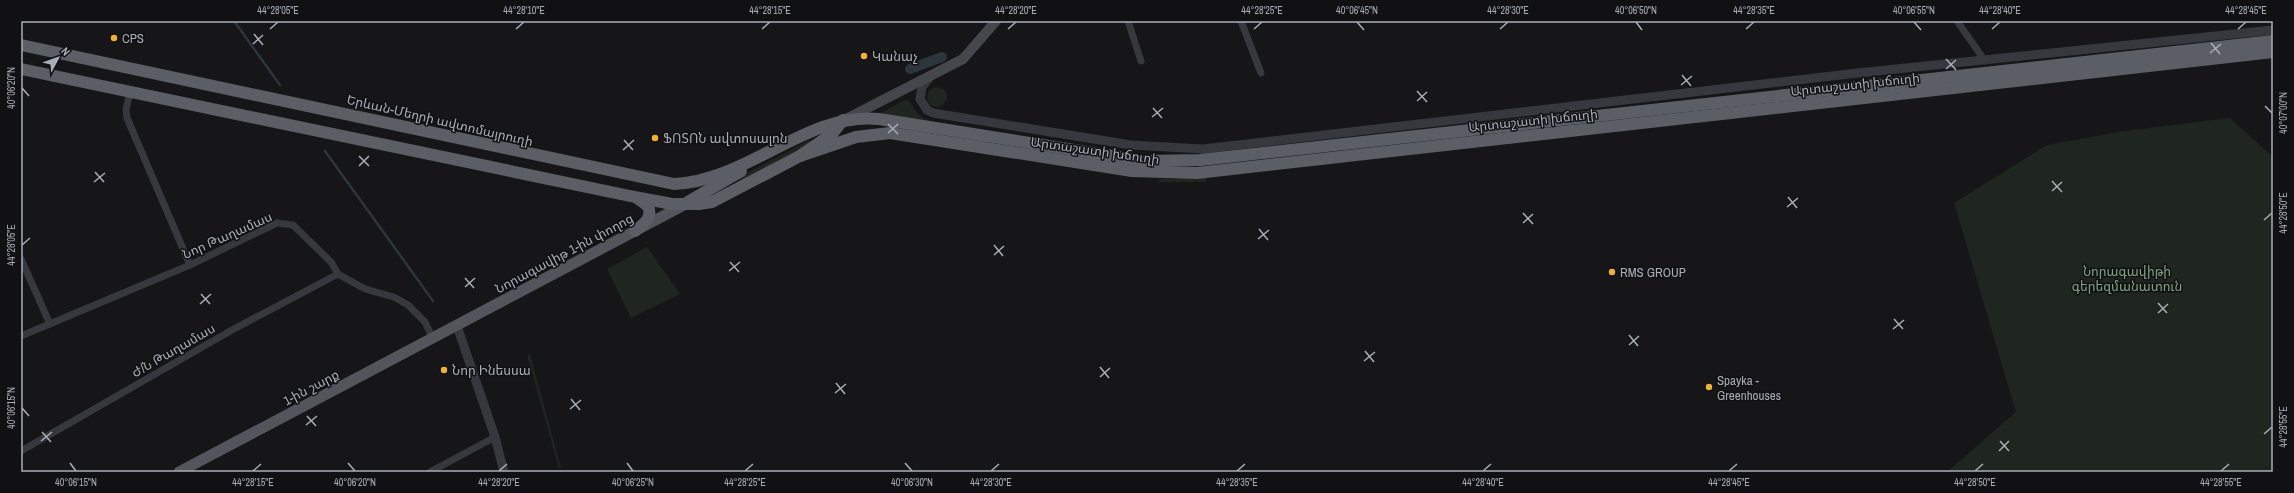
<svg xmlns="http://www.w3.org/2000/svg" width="2294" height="493" viewBox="0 0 2294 493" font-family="'Archivo Narrow','Noto Sans Armenian',sans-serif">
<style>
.green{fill:#1e261f}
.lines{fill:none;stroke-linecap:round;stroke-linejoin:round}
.stream{stroke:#2c353c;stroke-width:2.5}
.canal{stroke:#2c353c;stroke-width:10}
.minor{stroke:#37383d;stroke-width:7}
.tertiary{stroke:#37383d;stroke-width:9}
.secondary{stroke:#45474d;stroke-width:10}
.primary{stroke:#53555c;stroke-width:11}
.trunk{stroke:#5b5e65;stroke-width:12}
.ticks{fill:none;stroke:#a8adb8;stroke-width:1.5}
.poi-dot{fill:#f2b134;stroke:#111113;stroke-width:1.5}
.labels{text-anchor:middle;stroke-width:3;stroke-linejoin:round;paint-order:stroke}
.poi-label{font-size:13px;fill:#a8adb8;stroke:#111113;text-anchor:start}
.street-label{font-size:13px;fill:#a8adb8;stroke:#111113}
.park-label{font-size:13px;fill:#7fa381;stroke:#111113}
.neatline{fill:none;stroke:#a8adb8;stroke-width:1.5}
.ticks-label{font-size:10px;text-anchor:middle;fill:#a8adb8}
</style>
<rect width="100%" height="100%" fill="#161618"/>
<g class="green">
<circle cx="937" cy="97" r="10"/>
<path d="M905 100 909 101 918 114 930 122 881 113Z"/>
<path d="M2230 118 2273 157V472H1947L2016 412 1954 203 2047 145 2123 131Z"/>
<path d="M809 140 811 144 740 182 738 178Z"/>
<path d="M1206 178V182H1159V179Z"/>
<path d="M647 247 680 294 631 318 607 269Z"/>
<path d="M530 354 561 468H559L527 355Z"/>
</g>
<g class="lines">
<g class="stream">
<path d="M234 21 280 85"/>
<path d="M325 151 433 301"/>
</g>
<path class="canal" d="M910 69 942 57"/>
<g class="minor">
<path d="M1128 21 1141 61"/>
<path d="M1241 21 1261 73"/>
<path d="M1957 21 1985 61"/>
<path d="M130 93 126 109 127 118 190 265"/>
<path d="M21 259 50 324"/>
<path d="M21 336 190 265 277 223 293 225 331 262 338 274 365 289 394 297 408 305 425 322 433 339"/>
<path d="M21 451 232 330 338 274"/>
<path d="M430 472 495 437"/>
</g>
<g class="tertiary">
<path d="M931 76 922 87 920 99 927 110 933 113 1131 145 1203 149 1858 73 2273 30"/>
<path d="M457 326 495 437 504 472"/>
</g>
<path class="secondary" d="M846 119 963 59 996 21"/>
<path class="primary" d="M179 472 684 205"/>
<g class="trunk">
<path d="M21 45 674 184C748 181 808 111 879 119L1144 161 1200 160 2273 41"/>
<path d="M21 69 630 196 672 204H699L712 202 800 156 832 134 843 120"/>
<path d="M800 156 856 137 890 133 1132 171 1197 173 2273 52"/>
<path d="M688 202 741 171"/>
<path d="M635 231C644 224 653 218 648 206L637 198"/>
</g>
</g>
<path class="ticks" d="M1357 22 1364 30M1636 22 1642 30M1914 22 1921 30M270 29 278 22M516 29 524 22M762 29 770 22M1008 29 1016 22M1254 29 1262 22M1500 29 1508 22M1746 29 1754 22M1992 29 2000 22M2238 29 2246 22M254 34 263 45M2211 43 2220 54M253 44 263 35M2210 53 2221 44M1946 59 1956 70M1946 69 1956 60M1682 75 1691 86M1681 85 1692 76M22 88 29 96M1417 91 1427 102M1417 101 1427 92M2265 106 2272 113M1153 108 1162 118M1152 117 1163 108M888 124 898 134M888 133 898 124M624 140 633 150M623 150 634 140M359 156 369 166M359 166 369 156M95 172 104 182M2052 181 2062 192M94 182 105 173M2052 191 2062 182M1788 197 1797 208M1787 207 1798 198M1523 213 1533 224M2264 220 2272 213M1523 223 1533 214M1259 229 1268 240M1258 239 1269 230M22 245 30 238M994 245 1003 256M994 255 1004 246M730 262 739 272M729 271 740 262M465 278 474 288M465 287 475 278M201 294 210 304M2158 303 2167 313M200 304 211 294M2158 313 2168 304M1894 319 1903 329M1893 329 1904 320M1629 335 1638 346M1629 345 1639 336M1365 351 1374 362M1364 361 1375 352M1100 367 1109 378M1100 377 1110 368M836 383 845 394M835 393 846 384M571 399 580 410M22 408 29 416M570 409 581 400M307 416 316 426M306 425 317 416M42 432 51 442M2264 434 2272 427M41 441 52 432M2000 441 2009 451M1999 451 2009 441M70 463 76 471M348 463 355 471M627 463 633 471M905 463 912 471M253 471 261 464M499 471 507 464M745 471 753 464M991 471 999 464M1237 471 1245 464M1483 471 1491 464M1729 471 1737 464M1975 471 1983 464M2221 471 2229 464"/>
<g class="poi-dot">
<circle cx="114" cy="38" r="4"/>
<circle cx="864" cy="56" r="4"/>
<circle cx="655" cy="138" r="4"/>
<circle cx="1612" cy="272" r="4"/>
<circle cx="444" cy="370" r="4"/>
<circle cx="1709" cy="387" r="4"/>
</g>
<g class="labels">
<g class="poi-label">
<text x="122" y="43">CPS</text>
<text x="872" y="61">Կանաչ</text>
<text x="663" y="143">ՖՈՏՈՆ ավտոսալոն</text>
<text x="1620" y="277">RMS GROUP</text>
<text x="452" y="375">Նոր Ինեսսա</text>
<text x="1717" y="385">Spayka -<tspan x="1717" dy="15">Greenhouses</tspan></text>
</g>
<g class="street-label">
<text transform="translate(1855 84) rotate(-6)" y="5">Արտաշատի խճուղի</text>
<text transform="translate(440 120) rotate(13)" y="5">Երևան-Մեղրի ավտոմայրուղի</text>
<text transform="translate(1533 120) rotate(-6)" y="5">Արտաշատի խճուղի</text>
<text transform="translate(1095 150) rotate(8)" y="5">Արտաշատի խճուղի</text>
<text transform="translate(227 235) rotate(-24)" y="5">Նոր Թաղամաս</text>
<text transform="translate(564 253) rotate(-28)" y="5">Նորագավիթ 1-ին փողոց</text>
<text transform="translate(173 350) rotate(-30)" y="5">Ժ/Ն Թաղամաս</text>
<text transform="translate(311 387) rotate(-28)" y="5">1-ին շարք</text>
</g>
<g class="park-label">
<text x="2127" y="276">Նորագավիթի<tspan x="2127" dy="15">գերեզմանատուն</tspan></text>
</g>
</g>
<rect width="2294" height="493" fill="none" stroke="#111113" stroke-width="44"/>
<g transform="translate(58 58) rotate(49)" stroke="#111113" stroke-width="3" paint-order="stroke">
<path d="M0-3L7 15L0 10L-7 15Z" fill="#a8adb8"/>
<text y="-6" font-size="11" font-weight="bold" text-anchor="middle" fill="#a8adb8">N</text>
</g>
<rect x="22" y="22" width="2250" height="449" class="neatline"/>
<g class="ticks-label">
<text x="278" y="14">44°28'05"E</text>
<text x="524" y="14">44°28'10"E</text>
<text x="770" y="14">44°28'15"E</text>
<text x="1016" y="14">44°28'20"E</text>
<text x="1262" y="14">44°28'25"E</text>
<text x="1357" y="14">40°06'45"N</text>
<text x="1508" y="14">44°28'30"E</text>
<text x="1636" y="14">40°06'50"N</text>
<text x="1754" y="14">44°28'35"E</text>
<text x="1914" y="14">40°06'55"N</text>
<text x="2000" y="14">44°28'40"E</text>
<text x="2246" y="14">44°28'45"E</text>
<text transform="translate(11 88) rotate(-90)" y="4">40°06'20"N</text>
<text transform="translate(2283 113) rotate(-90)" y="4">40°07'00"N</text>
<text transform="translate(2283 213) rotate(-90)" y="4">44°28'50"E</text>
<text transform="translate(11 245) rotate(-90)" y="4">44°28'05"E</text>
<text transform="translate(11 408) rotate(-90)" y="4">40°06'15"N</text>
<text transform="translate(2283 427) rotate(-90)" y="4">44°28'55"E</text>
<text x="76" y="486">40°06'15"N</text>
<text x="253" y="486">44°28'15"E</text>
<text x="355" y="486">40°06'20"N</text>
<text x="499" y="486">44°28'20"E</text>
<text x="633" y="486">40°06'25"N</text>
<text x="745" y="486">44°28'25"E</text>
<text x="912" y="486">40°06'30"N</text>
<text x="991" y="486">44°28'30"E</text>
<text x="1237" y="486">44°28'35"E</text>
<text x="1483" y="486">44°28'40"E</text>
<text x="1729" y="486">44°28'45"E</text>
<text x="1975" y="486">44°28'50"E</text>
<text x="2221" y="486">44°28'55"E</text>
</g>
</svg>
